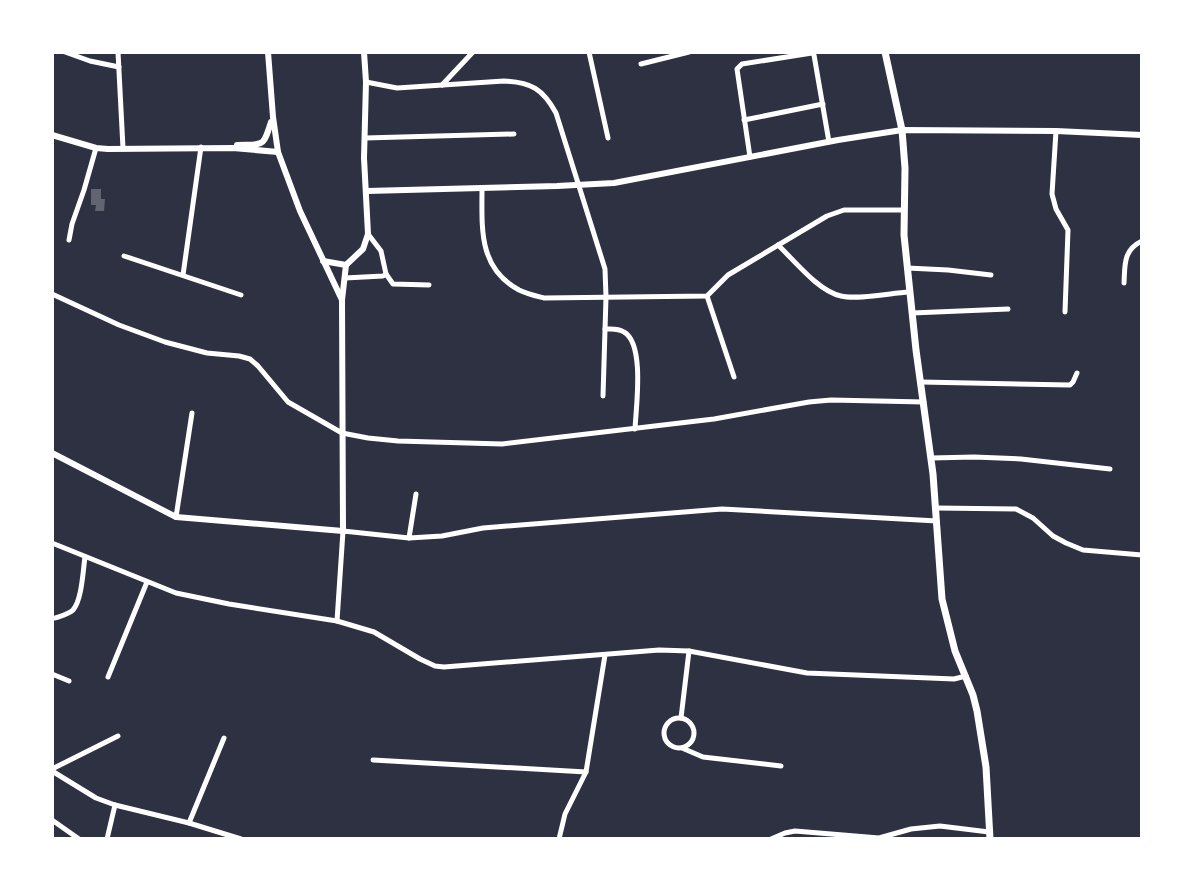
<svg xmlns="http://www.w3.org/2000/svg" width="1194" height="891" viewBox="0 0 1194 891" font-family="Arial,sans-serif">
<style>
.building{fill:#626471}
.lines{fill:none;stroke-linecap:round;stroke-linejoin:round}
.minor{stroke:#fff;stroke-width:5}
.tertiary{stroke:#fff;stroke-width:6}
.secondary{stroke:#fff;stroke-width:7}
</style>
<rect width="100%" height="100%" fill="#2d3142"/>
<path class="building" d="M91 189H101V199H105L104 211H95L96 205H91Z"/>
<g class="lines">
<g class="minor">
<path d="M65 52 90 61 119 67"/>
<path d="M118 52 123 148"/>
<path d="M589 52 608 138"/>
<path d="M641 64 689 52"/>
<path d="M366 82 397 88 504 81C531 82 543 89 556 113L605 269 606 297 603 396"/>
<path d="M442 85 473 52"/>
<path d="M744 120 823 104"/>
<path d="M1056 131 1052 194 1056 209 1068 230 1065 312"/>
<path d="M365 138 514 134"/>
<path d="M750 157 737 69 742 64 812 53 814 55 829 142"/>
<path d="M482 188C482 228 478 268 519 290 527 294 536 296 544 298L707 296 728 275 827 216 844 210H903"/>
<path d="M69 240 72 224 84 190 96 148"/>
<path d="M778 245C795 261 818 291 841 296 857 300 891 293 909 292"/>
<path d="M124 256 241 295"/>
<path d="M907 268 948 270 991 275"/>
<path d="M386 274 393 284 429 285"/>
<path d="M183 275 201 147"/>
<path d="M345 278 383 276 386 274 381 251 368 234"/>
<path d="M1124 283C1125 265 1123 250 1142 241"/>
<path d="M52 294 119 325 165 342 207 353 239 356 250 359 258 366 288 402 342 433 368 438 398 441 502 444 714 419 809 402 831 400 924 402"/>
<path d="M707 296 734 377"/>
<path d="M912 313 1008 309"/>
<path d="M605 329C612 329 618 328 624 332 645 344 636 407 635 429"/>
<path d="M921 382 1070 385 1073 382 1077 373"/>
<path d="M931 458 974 457 1021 459 1110 469"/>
<path d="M936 508 1016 509 1033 518 1053 536 1066 543 1083 550 1142 555"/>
<path d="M176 517 192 413"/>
<path d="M409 538 416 494"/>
<path d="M52 543 176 593 229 604 337 621 374 632 420 659 435 666 444 667 659 650 689 651 807 673 954 679 966 676"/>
<path d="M55 618C61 616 69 614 73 610 82 600 83 570 85 557"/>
<path d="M337 621 343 531 409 538 442 536 483 528 722 509 937 521"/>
<path d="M52 674 69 681"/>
<path d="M108 677 147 582"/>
<circle cx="679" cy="733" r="15"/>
<path d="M681 718 689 651"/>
<path d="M682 748 703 757 781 766"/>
<path d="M373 760 586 772"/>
<path d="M52 769 118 736"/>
<path d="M52 771 96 798 115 805 189 823 241 839"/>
<path d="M52 820 79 839"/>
<path d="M189 823 224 738"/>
<path d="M107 839 115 805"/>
<path d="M559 839 565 814 586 772 605 655"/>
<path d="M771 839 785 833 795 831 879 838 911 829 940 826 989 832"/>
</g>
<g class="tertiary">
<path d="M268 52 273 117 278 152 300 211 342 300"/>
<path d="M52 135 96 148 108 149 233 148 278 152"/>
<path d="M237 145C264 144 263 148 271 122"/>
<path d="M367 191 557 186 614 183 838 140 902 130 1056 131 1142 135"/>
<path d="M323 261 346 265"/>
<path d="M52 453 176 517 343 531 342 300 346 265 363 249 368 234 364 158 366 82 364 52"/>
</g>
<path class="secondary" d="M885 52 902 130 905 168 904 235 916 350 933 474 942 599 955 651 973 695 977 711 986 767 990 839"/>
</g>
<rect width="1194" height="891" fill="none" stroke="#ffffff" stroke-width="108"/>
</svg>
